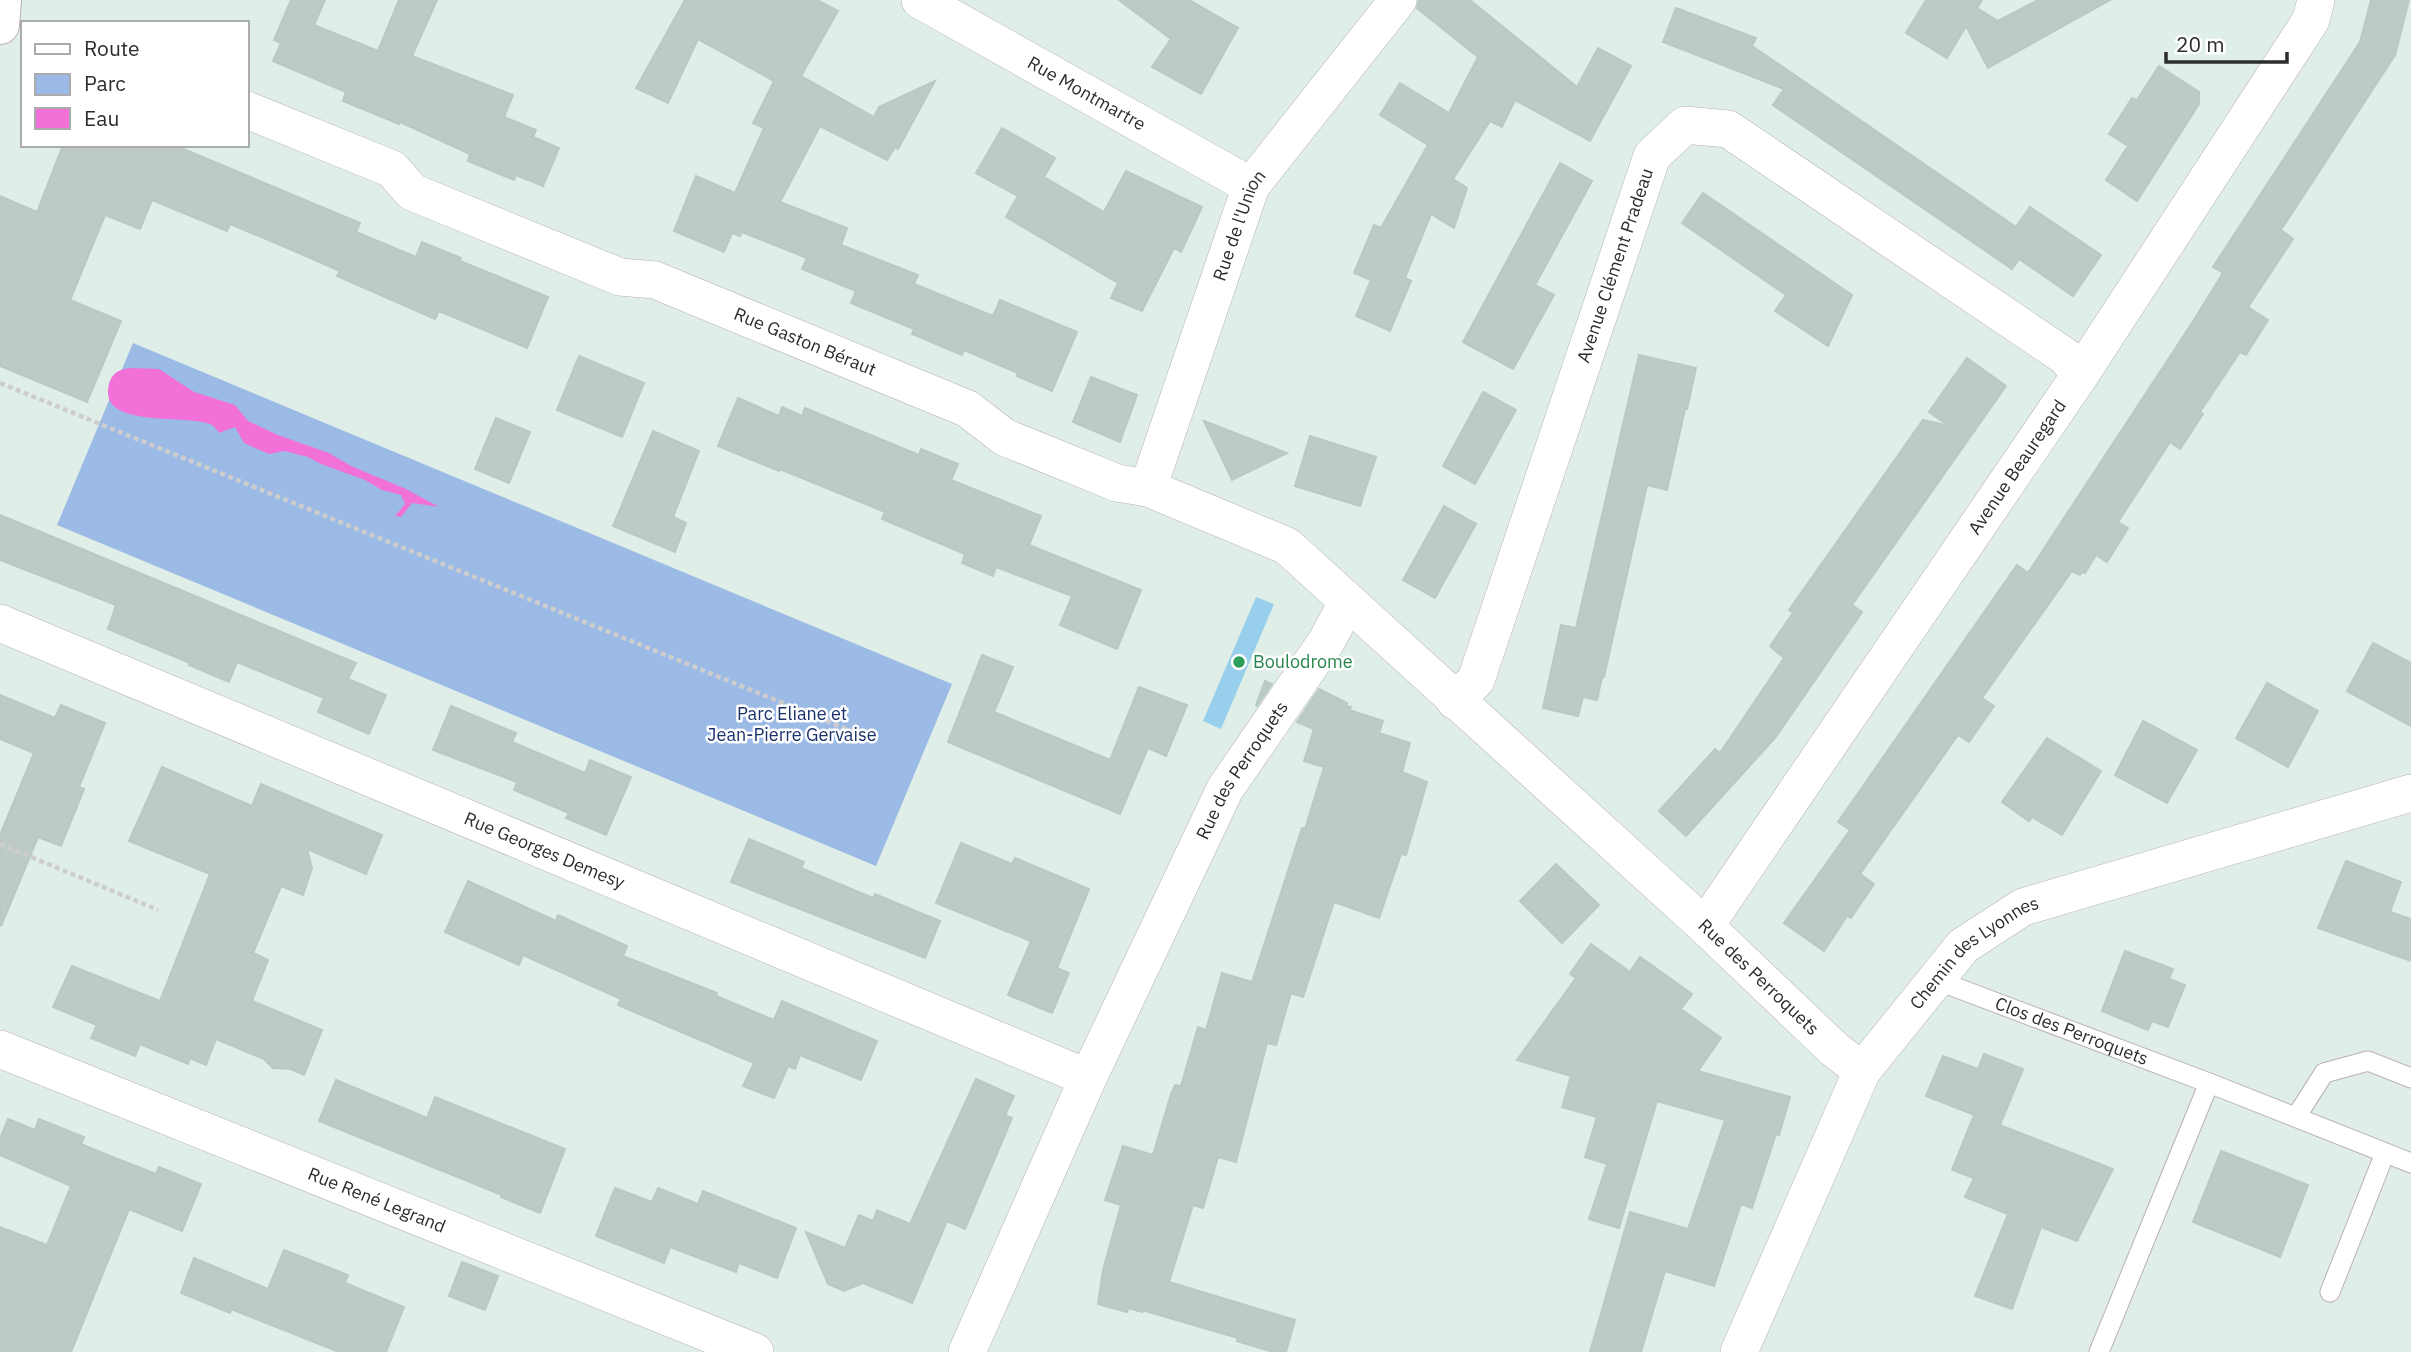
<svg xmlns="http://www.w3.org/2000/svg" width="2411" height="1352" viewBox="0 0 2411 1352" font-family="'IBM Plex Sans',sans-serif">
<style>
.green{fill:#9bbae5}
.pitch{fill:#97cfec}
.water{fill:#f171d9}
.building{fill:#becac4;stroke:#b8cac2;stroke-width:2}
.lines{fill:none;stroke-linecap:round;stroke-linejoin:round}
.service-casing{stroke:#bdafb3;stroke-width:21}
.minor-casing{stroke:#bdafb3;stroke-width:38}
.secondary-casing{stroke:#bdafb3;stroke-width:40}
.path{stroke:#cdcdcd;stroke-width:4.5;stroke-dasharray:5 3.5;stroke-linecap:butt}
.service{stroke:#fff;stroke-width:19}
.minor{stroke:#fff;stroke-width:37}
.secondary{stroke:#fff;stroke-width:38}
.leisure-dot{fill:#2e9e5b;stroke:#fff;stroke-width:2.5}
.labels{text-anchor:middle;stroke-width:5;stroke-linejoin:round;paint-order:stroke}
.street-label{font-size:18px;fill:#2d2d2d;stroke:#fff}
.leisure-label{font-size:18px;fill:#27864d;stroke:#fff;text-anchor:start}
.park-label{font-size:18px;fill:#1a316c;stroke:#fff}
</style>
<rect width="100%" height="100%" fill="#dfeee6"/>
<path class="green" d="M133 343 952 684 876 866 57 525Z"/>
<path class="pitch" d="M1256 597 1274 604 1221 729 1203 721Z"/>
<path class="water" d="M131 368 159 369 194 392 235 405 248 421 278 435 329 453 351 466 406 489 439 507 412 503 401 517 395 516 405 504 401 495 382 490 365 480 321 464 308 457 284 451 269 454 244 443 235 427 219 433C217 430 215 427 212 425 192 414 109 428 108 393 108 388 109 381 112 377 117 370 123 369 131 368Z"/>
<g class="building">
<path d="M291 0H325L314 25 378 51 399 0H437L412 56 513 95 504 117 536 130 533 137 559 148 543 186 516 175 514 180 468 161 470 154 400 122 399 124 343 101 346 92 273 61 281 43 274 40Z"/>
<path d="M685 0H817L838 11 801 76 874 117 879 107 935 81 898 149 895 147 887 160 820 126 780 202 847 228 841 245 918 275 914 284 993 316 1000 300 1077 332 1052 391 1017 376 1018 373 964 350 962 355 912 334 914 329 851 303 856 291 802 269 807 258 742 232 740 236 732 233 724 252 674 231 696 176 735 193 764 128 753 123 774 81 698 39 668 103 636 88Z"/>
<path d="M1119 0H1189L1238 28 1201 94 1152 67 1171 39Z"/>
<path d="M1419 0H1470L1577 87 1598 48 1631 66 1590 141 1515 100 1502 127 1490 121 1453 179 1467 188 1454 228 1431 214 1405 278 1411 281 1390 331 1356 316 1371 280 1354 273 1374 225 1381 228 1428 145 1380 115 1400 83 1449 113 1478 57 1417 8Z"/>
<path d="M1926 0H1982L1977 8 1998 21 2038 0H2110L1988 68 1966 26 1947 58 1906 33Z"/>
<path d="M2371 0H2409L2395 55 2281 230 2293 239 2248 307 2268 320 2246 355 2240 352 2200 412 2203 414 2180 449 2170 442 2118 522 2128 528 2107 562 2096 555 2085 573 2082 572 2080 575 2072 571 1982 698 1994 706 1969 742 1958 735 1860 874 1874 884 1851 918 1847 916 1824 951 1784 923 1850 830 1838 822 2017 565 2028 573 2192 323 2223 273 2213 267 2360 42Z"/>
<path d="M1676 8 1756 38 1752 46 2016 227 2030 207 2101 255 2073 296 2019 259 2012 269 1773 105 1784 89 1663 42Z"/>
<path d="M2159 66 2199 92V104L2137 201 2106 180 2128 146 2109 134 2132 98 2137 100Z"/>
<path d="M1002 128 1055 158 1044 177 1104 212 1126 171 1202 207 1181 252 1174 248 1142 311 1111 298 1118 283 1006 217 1018 196 976 173Z"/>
<path d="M63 145H174L360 223 356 232 416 257 422 242 461 258 460 261 548 297 527 348 439 311 435 319 337 276 340 271 285 247 230 224 227 231 152 200 140 229 105 215 70 300 121 321 87 402 0 366V196L37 212Z"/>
<path d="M1560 163 1592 181 1535 285 1554 295 1513 369 1463 342Z"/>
<path d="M1703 193 1852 295 1828 346 1775 311 1786 295 1682 223Z"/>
<path d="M1639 355 1696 368 1687 409H1685L1667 490 1647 485 1604 677H1602L1597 700 1583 697 1578 716 1543 708 1561 625 1576 628Z"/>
<path d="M579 356 644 383 622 437 557 410Z"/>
<path d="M1967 358 2006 386 1852 605 1862 612 1775 738 1686 836 1659 811 1715 749 1720 753 1784 658 1770 646 1793 613 1789 610 1923 420 1949 426 1929 412Z"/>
<path d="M1091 377 1137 395 1120 442 1073 422Z"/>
<path d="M1483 392 1516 410 1475 484 1443 466Z"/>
<path d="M738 398 779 416 782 407 802 416 805 408 919 455 921 449 958 464 951 480 1041 516 1029 545 1141 590 1117 649 1060 625 1072 596 996 567 993 576 962 563 965 554 882 519 885 512 780 469 779 471 718 446Z"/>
<path d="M496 418 530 432 509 483 475 469Z"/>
<path d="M1204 421 1287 453 1232 480Z"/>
<path d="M653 431 699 451 673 517 686 523 675 552 613 526Z"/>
<path d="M1310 436 1376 457 1360 506 1295 486Z"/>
<path d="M1444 506 1476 524 1435 598 1403 580Z"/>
<path d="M0 515 356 663 348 679 386 695 369 734 318 712 324 698 237 662 229 682 189 665 190 663 108 629 116 605 0 560Z"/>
<path d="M2373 643 2411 663V726L2347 691Z"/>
<path d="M982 655 1013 667 994 712 1110 760 1139 687 1187 705 1166 756 1148 748 1120 814 948 742Z"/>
<path d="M1265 681 1272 684 1257 706 1256 705Z"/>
<path d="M2267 683 2318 711 2288 767 2236 738Z"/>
<path d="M1319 689 1347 703 1346 706 1351 707 1349 710 1383 721 1379 733 1410 743 1402 772 1427 782 1406 855 1401 854 1379 918 1334 902 1303 997 1291 993 1276 1045 1267 1043 1236 1162 1218 1157 1203 1208 1193 1205 1169 1282 1295 1320 1286 1352H1273L1237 1341 1238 1338 1142 1310V1312L1128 1308 1127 1312 1098 1304 1103 1270 1121 1205 1105 1200 1123 1146 1153 1155 1171 1094 1175 1085 1181 1086 1198 1027 1206 1030 1222 973 1252 982 1302 828 1305 829 1324 767 1304 761 1314 729 1297 722Z"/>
<path d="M0 695 55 718 61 705 105 723 79 787 84 789 61 846 38 837 1 926 0 835 34 753 0 739Z"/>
<path d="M451 706 516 733 512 742 585 773 590 760 631 777 606 835 566 818 569 813 514 790 517 782 433 750Z"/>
<path d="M2143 721 2197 750 2167 803 2115 775Z"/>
<path d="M2047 738 2101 771 2062 835 2032 817 2029 821 2002 802Z"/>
<path d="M162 767 252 806 261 784 382 835 366 874 307 849 312 868 303 895 281 886 253 953 268 960 252 1001 322 1030 304 1075 291 1069 273 1068 264 1059 216 1039 206 1065 190 1058 188 1064 140 1044 135 1056 91 1038 97 1025 53 1007 72 966 160 1001 210 874 129 841Z"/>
<path d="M749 839 804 862 801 868 873 898 875 894 940 921 925 958 731 882Z"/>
<path d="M961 843 1012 864 1015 858 1089 889 1057 968 1069 973 1052 1013 1008 995 1031 941 936 903Z"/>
<path d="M2346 861 2401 882 2390 912 2411 919V961L2318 928Z"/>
<path d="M1556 864 1599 905 1562 943 1520 901Z"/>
<path d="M468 881 556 921 558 915 627 946 623 956 717 993 716 996 774 1020 782 1001 877 1041 861 1080 800 1055 795 1069 788 1066 774 1098 743 1086 754 1063 618 1005 621 999 523 955 519 965 445 932Z"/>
<path d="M1591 944 1630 972 1640 957 1692 994 1681 1009 1721 1038 1698 1071 1790 1097 1779 1135 1776 1134 1752 1208 1741 1204 1714 1286 1665 1271 1641 1352H1590L1630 1212 1688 1229 1725 1120 1657 1101 1619 1228 1589 1219 1607 1164 1585 1157 1597 1117 1562 1107 1571 1076 1517 1060 1576 978 1570 974Z"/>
<path d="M2125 951 2173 969 2169 979 2185 985 2168 1027 2152 1021 2148 1030 2102 1011Z"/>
<path d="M1984 1054 2023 1069 2000 1125 1926 1096 1943 1056 1978 1069Z"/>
<path d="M976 1079 1014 1096 1005 1115 1012 1118 965 1229 947 1221 912 1303 863 1283 844 1291 828 1284 806 1232 845 1248 859 1215 873 1221 877 1210 910 1224Z"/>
<path d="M336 1080 427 1118 435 1097 565 1149 540 1213 501 1197 502 1195 319 1121Z"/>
<path d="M1974 1115 2113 1169 2077 1241 2041 1227 2012 1309 1975 1296 2008 1214 1965 1197 1974 1178 1952 1170Z"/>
<path d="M8 1119 35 1130 39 1119 84 1137 81 1144 110 1156 156 1174 159 1167 201 1184 182 1231 129 1209 71 1352H0V1227L47 1245 71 1186 0 1155V1139Z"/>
<path d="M2221 1151 2308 1185 2280 1257 2193 1222Z"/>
<path d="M615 1188 652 1202 658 1188 698 1204 703 1191 796 1228 777 1278 739 1263 736 1272 670 1247 664 1263 596 1236Z"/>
<path d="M284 1250 348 1275 345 1283 404 1307 386 1352H339L231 1309 230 1313 181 1293 194 1258 268 1289Z"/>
<path d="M462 1262 498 1276 485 1310 449 1296Z"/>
</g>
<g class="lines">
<g class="service-casing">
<g id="service">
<path id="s1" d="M1936 980 2209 1083 2411 1163"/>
<path d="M2296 1117 2324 1073 2368 1061 2411 1078"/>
<path d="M2330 1292 2385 1153"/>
<path d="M2099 1352 2209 1083"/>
</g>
</g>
<g class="minor-casing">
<g id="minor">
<path id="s2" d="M920 0 1251 186"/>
<path id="s3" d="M247 110 392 169 412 192 620 277 655 280 968 409 1004 437 1117 483 1148 488 1287 546 1705 926 1834 1049 1862 1071"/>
<path id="s4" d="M1148 488 1251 186 1398 0"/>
<path id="s5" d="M0 623 1088 1078"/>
<path id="s6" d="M1455 701 1476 680 1652 156 1685 125 1728 129 2066 357 2080 375"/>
<path id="s7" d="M1705 926 2080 375 2311 20 2316 0"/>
<path id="s8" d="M0 1049 755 1352"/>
<path id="s9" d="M967 1352 1088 1078 1225 789 1326 642 1347 603"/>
<path id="s10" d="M1739 1352 1862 1071 1963 946 2023 907 2411 793"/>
</g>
</g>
<g class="secondary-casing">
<path id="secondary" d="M0 25 2 0"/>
</g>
<g class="path">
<path d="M0 383 866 737"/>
<path d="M0 844 158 910"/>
</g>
<use href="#service" class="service"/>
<use href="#minor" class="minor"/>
<use href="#secondary" class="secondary"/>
</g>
<circle class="leisure-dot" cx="1239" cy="662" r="7"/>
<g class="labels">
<g class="street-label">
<text dy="6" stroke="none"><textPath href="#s2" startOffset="191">Rue Montmartre</textPath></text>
<text dy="6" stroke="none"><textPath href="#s4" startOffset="278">Rue de l'Union</textPath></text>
<text dy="6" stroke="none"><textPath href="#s6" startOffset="467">Avenue Clément Pradeau</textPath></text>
<text dy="6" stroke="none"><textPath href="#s3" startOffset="609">Rue Gaston Béraut</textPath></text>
<text dy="6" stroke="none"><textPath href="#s7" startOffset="555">Avenue Beauregard</textPath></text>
<text dy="6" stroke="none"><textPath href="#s9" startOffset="644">Rue des Perroquets</textPath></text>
<text dy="6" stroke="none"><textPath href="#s5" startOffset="590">Rue Georges Demesy</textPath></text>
<text dy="6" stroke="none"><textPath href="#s10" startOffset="472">Chemin des Lyonnes</textPath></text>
<text dy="6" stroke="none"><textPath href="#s3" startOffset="1774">Rue des Perroquets</textPath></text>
<text dy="6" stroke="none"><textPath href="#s1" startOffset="145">Clos des Perroquets</textPath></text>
<text dy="6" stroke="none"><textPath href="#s8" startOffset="406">Rue René Legrand</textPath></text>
</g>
<g class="leisure-label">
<text x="1253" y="668">Boulodrome</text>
</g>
<g class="park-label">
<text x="792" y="720">Parc Eliane et<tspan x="792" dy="21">Jean-Pierre Gervaise</tspan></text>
</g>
</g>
<rect x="21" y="21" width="228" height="126" fill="#ffffff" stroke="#ababab" stroke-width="2"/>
<rect x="35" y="44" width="35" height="10" fill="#ffffff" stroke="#ababab" stroke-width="2"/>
<text x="84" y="56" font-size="21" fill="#2d2d2d">Route</text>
<rect x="35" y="74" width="35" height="21" fill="#9bbae5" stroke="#ababab" stroke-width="2"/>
<text x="84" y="91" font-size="21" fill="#2d2d2d">Parc</text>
<rect x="35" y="108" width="35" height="21" fill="#f171d9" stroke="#ababab" stroke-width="2"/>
<text x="84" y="126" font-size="21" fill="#2d2d2d">Eau</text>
<path d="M2166 52v10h121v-10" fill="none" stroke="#2d2d2d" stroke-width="3.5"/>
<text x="2176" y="52" font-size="21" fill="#2d2d2d" stroke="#ffffff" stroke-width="5" paint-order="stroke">20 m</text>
</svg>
